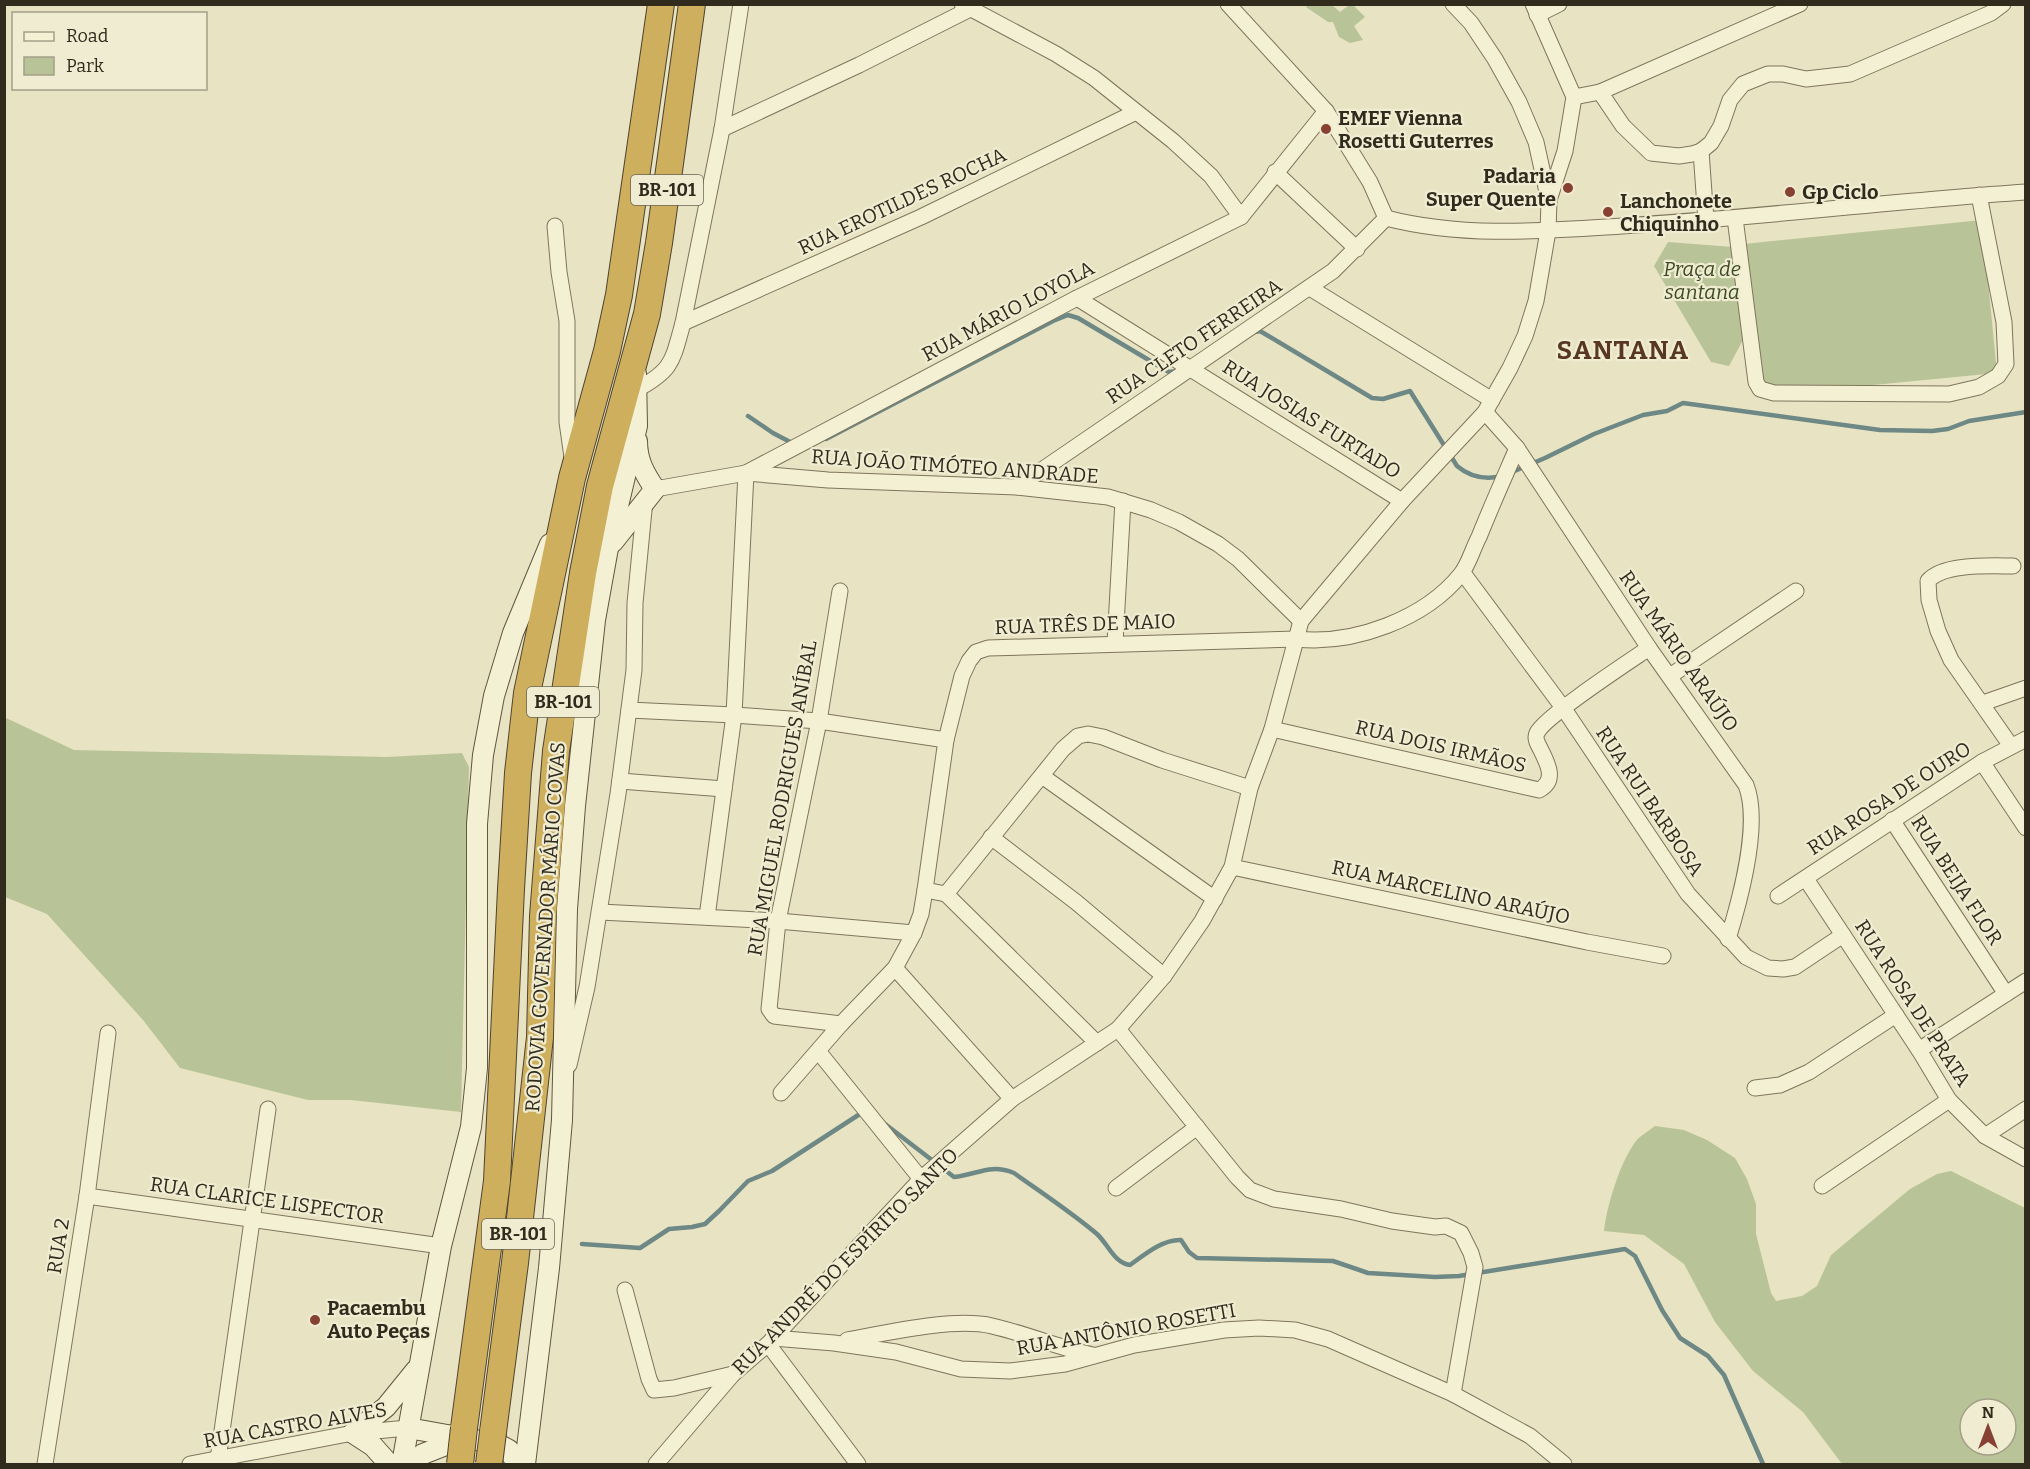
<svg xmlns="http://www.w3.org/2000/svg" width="2030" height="1469" viewBox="0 0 2030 1469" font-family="Bitter,serif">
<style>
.green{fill:#b8c498;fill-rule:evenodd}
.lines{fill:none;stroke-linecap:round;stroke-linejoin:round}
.stream{stroke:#6d8885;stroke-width:4.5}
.street-casing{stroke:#7f755c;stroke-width:17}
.secondary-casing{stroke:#61563f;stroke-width:22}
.highway-casing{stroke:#4e4330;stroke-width:28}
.street{stroke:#f4f0d4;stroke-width:15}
.secondary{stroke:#f4f0d4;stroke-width:20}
.highway{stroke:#ceaf5d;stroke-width:26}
.highway-bridge-casing{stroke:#4e4330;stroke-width:28;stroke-linecap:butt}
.highway-bridge{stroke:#ceaf5d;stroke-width:26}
.poi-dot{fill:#874133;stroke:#f0ecd1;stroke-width:2}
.labels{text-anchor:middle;stroke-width:4.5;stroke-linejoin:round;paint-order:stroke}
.shield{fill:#f0ecd1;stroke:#6a6554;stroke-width:1.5}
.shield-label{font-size:18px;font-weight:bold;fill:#312b1e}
.poi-label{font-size:20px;font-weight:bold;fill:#312b1e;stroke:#f0ecd1;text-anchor:start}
.street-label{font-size:20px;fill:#312b1e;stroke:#f0ecd1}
.park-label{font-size:20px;font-style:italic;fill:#3c4b27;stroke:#f0ecd1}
.district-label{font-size:26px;font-weight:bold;letter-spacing:1.5px;fill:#583723;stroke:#f0ecd1}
</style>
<rect width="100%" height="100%" fill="#e8e3c3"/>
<g class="green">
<path d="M1308 5H1332L1340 12 1349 5H1353L1365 17 1354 26 1363 40 1350 43 1339 37 1333 22H1328L1306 7Z"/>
<path d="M1982 220 1997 373 1759 396 1744 244Z"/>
<path d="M1668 242 1733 247 1744 338 1729 366 1711 362 1654 266Z"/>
<path d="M4 717 74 750 387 757 462 753 469 767 461 1112 351 1100H308L180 1068 143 1020 47 914 5 897Z"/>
<path d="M1655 1126 1684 1130 1707 1140 1735 1158 1747 1179 1756 1204V1234L1771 1293 1776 1301 1802 1296 1817 1286 1831 1255 1910 1189 1937 1174 1951 1171 2025 1208V1464H1842L1803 1412 1753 1371 1715 1322 1684 1264 1644 1235 1604 1231C1607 1205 1620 1162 1636 1141 1641 1135 1649 1131 1655 1126ZM1970 1409H2006V1445H1970Z"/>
</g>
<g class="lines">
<g class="stream">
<path d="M1255 332 1260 331 1372 398 1383 399 1410 391 1457 466C1470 477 1485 480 1502 476"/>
<path d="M748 416 773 433 794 444"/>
<path d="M826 439 1053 321 1068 315 1078 318 1169 372 1177 371"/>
<path d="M1510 473 1545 458 1594 434 1643 415 1667 411 1683 403 1880 430 1932 431 1948 429 1969 421 2026 412"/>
<path d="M885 1124 954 1177C977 1175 989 1163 1014 1173 1042 1193 1071 1212 1097 1234 1108 1244 1114 1263 1130 1265 1144 1255 1163 1239 1181 1240L1189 1252 1197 1258 1333 1261 1368 1273 1435 1277 1459 1276 1625 1249 1635 1256 1662 1310 1680 1338 1708 1356 1724 1375 1763 1464"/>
<path d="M582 1244 640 1248 669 1229 692 1227 705 1224 719 1211 748 1181 772 1171 863 1112"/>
</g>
<g class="street-casing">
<g id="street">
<path d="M962 4 1056 54 1094 78 1173 141 1211 176 1241 217"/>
<path d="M1228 4 1326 111 1370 182 1386 218"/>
<path d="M1533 4 1574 97 1565 151 1549 200"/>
<path d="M1537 15 1559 4"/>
<path d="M1600 92 1623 126 1651 153 1679 156 1692 154 1701 151 1711 143 1721 126 1730 100 1743 84 1768 74H1783L1806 79 1850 74 1991 13 2003 4"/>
<path d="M1574 97 1600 92 1800 4"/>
<path d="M722 129 859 65 970 9 974 4"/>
<path d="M1701 151 1706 221"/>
<path d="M1275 172 1357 249"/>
<path d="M1386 218C1463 238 1543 231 1622 226 1756 218 1891 201 2026 192"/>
<path d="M1735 218 1756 382 1760 389 1774 393 1949 394 1979 387 1998 376 2006 364 2004 322 1979 195"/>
<path d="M555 226 559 272 567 321V422L572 457"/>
<path d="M1310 288 1492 400"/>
<path d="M1077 298 1402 501"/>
<path d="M683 323 921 217 1136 112"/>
<path d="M636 390C673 370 672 362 683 323L722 129 741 4"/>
<path d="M1485 412 1517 448 1649 648 1746 785C1761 823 1740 900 1728 939"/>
<path d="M746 473 1077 298 1241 217 1326 111"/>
<path d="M1017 487 1333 271 1386 218"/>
<path d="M655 489 746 473 828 480 1017 487 1108 497 1151 510 1179 522 1218 544 1238 559 1301 621"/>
<path d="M1463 573 1564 709 1688 894 1746 957 1768 968 1783 969 1795 967 1843 935"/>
<path d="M840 591 819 721 778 921 769 1009 774 1016 841 1024"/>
<path d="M1115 643 1123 501"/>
<path d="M1670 676 1796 591"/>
<path d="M1983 703 2026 688"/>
<path d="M629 710 734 715 819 721 946 740"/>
<path d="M1272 729 1539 790C1560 779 1544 758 1537 742 1536 738 1535 737 1537 733 1544 717 1630 661 1649 648"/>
<path d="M2011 746 1951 660 1938 631 1929 600 1928 581C1943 563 1991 566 2013 566"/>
<path d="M1982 762 2026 828"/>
<path d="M1042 776 1215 899"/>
<path d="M620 781 724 789"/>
<path d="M1892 820 2006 994"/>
<path d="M991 837 1076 902 1164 976"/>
<path d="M1232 867 1587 942 1663 956"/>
<path d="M1806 879 1919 1050 1949 1100 1985 1136 2026 1159"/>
<path d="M925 890 946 740 962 676 969 661 976 652 988 648 1297 639C1354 645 1425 619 1461 574 1469 564 1473 548 1479 537 1491 507 1504 478 1517 448"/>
<path d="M946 894 1097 1043"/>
<path d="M1778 896 1982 762 2026 739"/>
<path d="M600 912 778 921 914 933"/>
<path d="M707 917 734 715 746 473"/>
<path d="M895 968 1012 1099"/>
<path d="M1118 1029 1237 1177 1250 1190 1274 1199 1341 1209 1392 1221 1435 1227 1446 1226 1461 1233 1471 1253 1475 1267 1453 1394"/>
<path d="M1919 1050 2026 981"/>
<path d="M818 1051 921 1179"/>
<path d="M569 1065 587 987 618 794 634 670 635 603 645 500"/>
<path d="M1755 1088 1780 1085 1809 1072 1896 1015"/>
<path d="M781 1093 841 1024 895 968 914 933 921 914 925 890 946 894 1063 749 1078 736 1088 734 1103 737 1162 760 1250 788"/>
<path d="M1985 1136 2026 1109"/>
<path d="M1822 1186 1949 1100"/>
<path d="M1116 1188 1197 1127"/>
<path d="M87 1196 441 1246"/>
<path d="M625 1290 649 1379 654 1390 674 1388 733 1374"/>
<path d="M773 1338 834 1343 896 1352 961 1369 1010 1371 1065 1364 1134 1345 1224 1330 1259 1328 1295 1330 1328 1339 1453 1394 1530 1436 1564 1464"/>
<path d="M847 1340C886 1333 954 1317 992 1326 1027 1334 1059 1348 1093 1355"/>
<path d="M768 1344 858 1464"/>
<path d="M218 1459 268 1109"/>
<path d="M45 1464 87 1196 108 1033"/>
<path d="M190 1464 353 1433 408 1428"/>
<path d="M656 1464 733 1374 768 1344 921 1179 1012 1099 1118 1029 1164 976 1202 921 1232 867 1250 788 1272 729 1301 621 1402 501 1485 412 1510 368 1525 336 1536 301 1548 231 1549 201 1536 142 1519 102 1495 59 1471 23 1453 4"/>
</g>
</g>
<g class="secondary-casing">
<g id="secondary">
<path d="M613 542 655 489C644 473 637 460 637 441"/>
<path d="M408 1428 498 1444 509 1450 517 1464"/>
<path d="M389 1464 373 1446 353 1433 386 1407 416 1370"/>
<path d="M402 1464 441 1246 471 1127 477 1068V824L483 755 494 696 513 633 550 544"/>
<path d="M410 1464 423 1454 461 1439"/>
<path d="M525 1464 549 1268 562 1120 567 909 575 806 595 620 608 548 637 426 636 374"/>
</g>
</g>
<g class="highway-casing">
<g id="highway">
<path d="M464 1428 497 1181 511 889 518 773 527 693 572 478 607 351 619 295 661 4"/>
<path d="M493 1432 515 1263 540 1037 543 916 556 751 583 573 600 486 647 314 659 243 692 4"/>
</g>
</g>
<use href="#street" class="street"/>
<use href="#secondary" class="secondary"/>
<use href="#highway" class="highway"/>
<g class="highway-bridge-casing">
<g id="highway-bridge">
<path d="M460 1464 464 1428"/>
<path d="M489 1464 493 1432"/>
</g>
</g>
<use href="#highway-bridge" class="highway-bridge"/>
</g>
<g class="poi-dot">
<circle cx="1326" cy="129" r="6"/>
<circle cx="1568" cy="188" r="6"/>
<circle cx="1790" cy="192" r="6"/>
<circle cx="1608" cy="212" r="6"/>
<circle cx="315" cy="1320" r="6"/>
</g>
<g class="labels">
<g class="shield">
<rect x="631" y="175" width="72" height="30" rx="4.5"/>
<rect x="527" y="687" width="72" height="30" rx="4.5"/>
<rect x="482" y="1219" width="72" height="30" rx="4.5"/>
</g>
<g class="shield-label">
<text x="667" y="196">BR-101</text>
<text x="563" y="708">BR-101</text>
<text x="518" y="1240">BR-101</text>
</g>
<g class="poi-label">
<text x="1338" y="125">EMEF Vienna<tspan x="1338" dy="23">Rosetti Guterres</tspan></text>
<text x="1556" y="183" text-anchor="end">Padaria<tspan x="1556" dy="23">Super Quente</tspan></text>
<text x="1802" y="199">Gp Ciclo</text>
<text x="1620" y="208">Lanchonete<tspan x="1620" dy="23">Chiquinho</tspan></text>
<text x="327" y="1315">Pacaembu<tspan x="327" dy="23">Auto Peças</tspan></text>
</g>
<g class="street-label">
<text transform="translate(902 201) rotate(-25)" y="7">RUA EROTILDES ROCHA</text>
<text transform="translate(1008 311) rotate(-28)" y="7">RUA MÁRIO LOYOLA</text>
<text transform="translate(1194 341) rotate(-34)" y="7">RUA CLETO FERREIRA</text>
<text transform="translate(1312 419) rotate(32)" y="7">RUA JOSIAS FURTADO</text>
<text transform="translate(955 466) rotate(4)" y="7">RUA JOÃO TIMÓTEO ANDRADE</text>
<text transform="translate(1085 624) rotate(-2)" y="7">RUA TRÊS DE MAIO</text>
<text transform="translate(1679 651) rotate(55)" y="7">RUA MÁRIO ARAÚJO</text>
<text transform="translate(1441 746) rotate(13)" y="7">RUA DOIS IRMÃOS</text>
<text transform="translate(782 798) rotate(-80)" y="7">RUA MIGUEL RODRIGUES ANÍBAL</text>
<text transform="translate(1889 798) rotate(-33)" y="7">RUA ROSA DE OURO</text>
<text transform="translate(1650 801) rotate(56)" y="7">RUA RUI BARBOSA</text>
<text transform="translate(1957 880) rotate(57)" y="7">RUA BEIJA FLOR</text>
<text transform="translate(1451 892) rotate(12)" y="7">RUA MARCELINO ARAÚJO</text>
<text transform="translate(545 927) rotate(-86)" y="7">RODOVIA GOVERNADOR MÁRIO COVAS</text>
<text transform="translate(1913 1003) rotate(57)" y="7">RUA ROSA DE PRATA</text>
<text transform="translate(267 1200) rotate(8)" y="7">RUA CLARICE LISPECTOR</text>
<text transform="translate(58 1246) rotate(-81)" y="7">RUA 2</text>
<text transform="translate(845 1261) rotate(-45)" y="7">RUA ANDRÉ DO ESPÍRITO SANTO</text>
<text transform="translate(1126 1329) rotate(-10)" y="7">RUA ANTÔNIO ROSETTI</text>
<text transform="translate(295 1425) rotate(-10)" y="7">RUA CASTRO ALVES</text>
</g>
<g class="park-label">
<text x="1702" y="276">Praça de<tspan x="1702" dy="23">santana</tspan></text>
</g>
<g class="district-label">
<text x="1623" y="359">SANTANA</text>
</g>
</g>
<rect width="2030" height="1469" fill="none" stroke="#312b1e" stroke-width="12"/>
<rect x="12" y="12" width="195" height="78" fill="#f0ecd1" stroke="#a49f89" stroke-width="1.5"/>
<rect x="24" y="32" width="30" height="9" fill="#f4f0d4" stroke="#a49f89" stroke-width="1.5"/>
<text x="66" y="42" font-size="18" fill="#312b1e">Road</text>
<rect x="24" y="57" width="30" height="18" fill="#b8c498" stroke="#a49f89" stroke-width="1.5"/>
<text x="66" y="72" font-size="18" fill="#312b1e">Park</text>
<g transform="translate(1988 1427)"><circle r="28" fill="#f0ecd1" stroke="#a49f89" stroke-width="1.5"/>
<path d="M0-4.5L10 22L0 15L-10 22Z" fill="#874133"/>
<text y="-9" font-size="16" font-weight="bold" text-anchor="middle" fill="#312b1e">N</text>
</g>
</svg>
